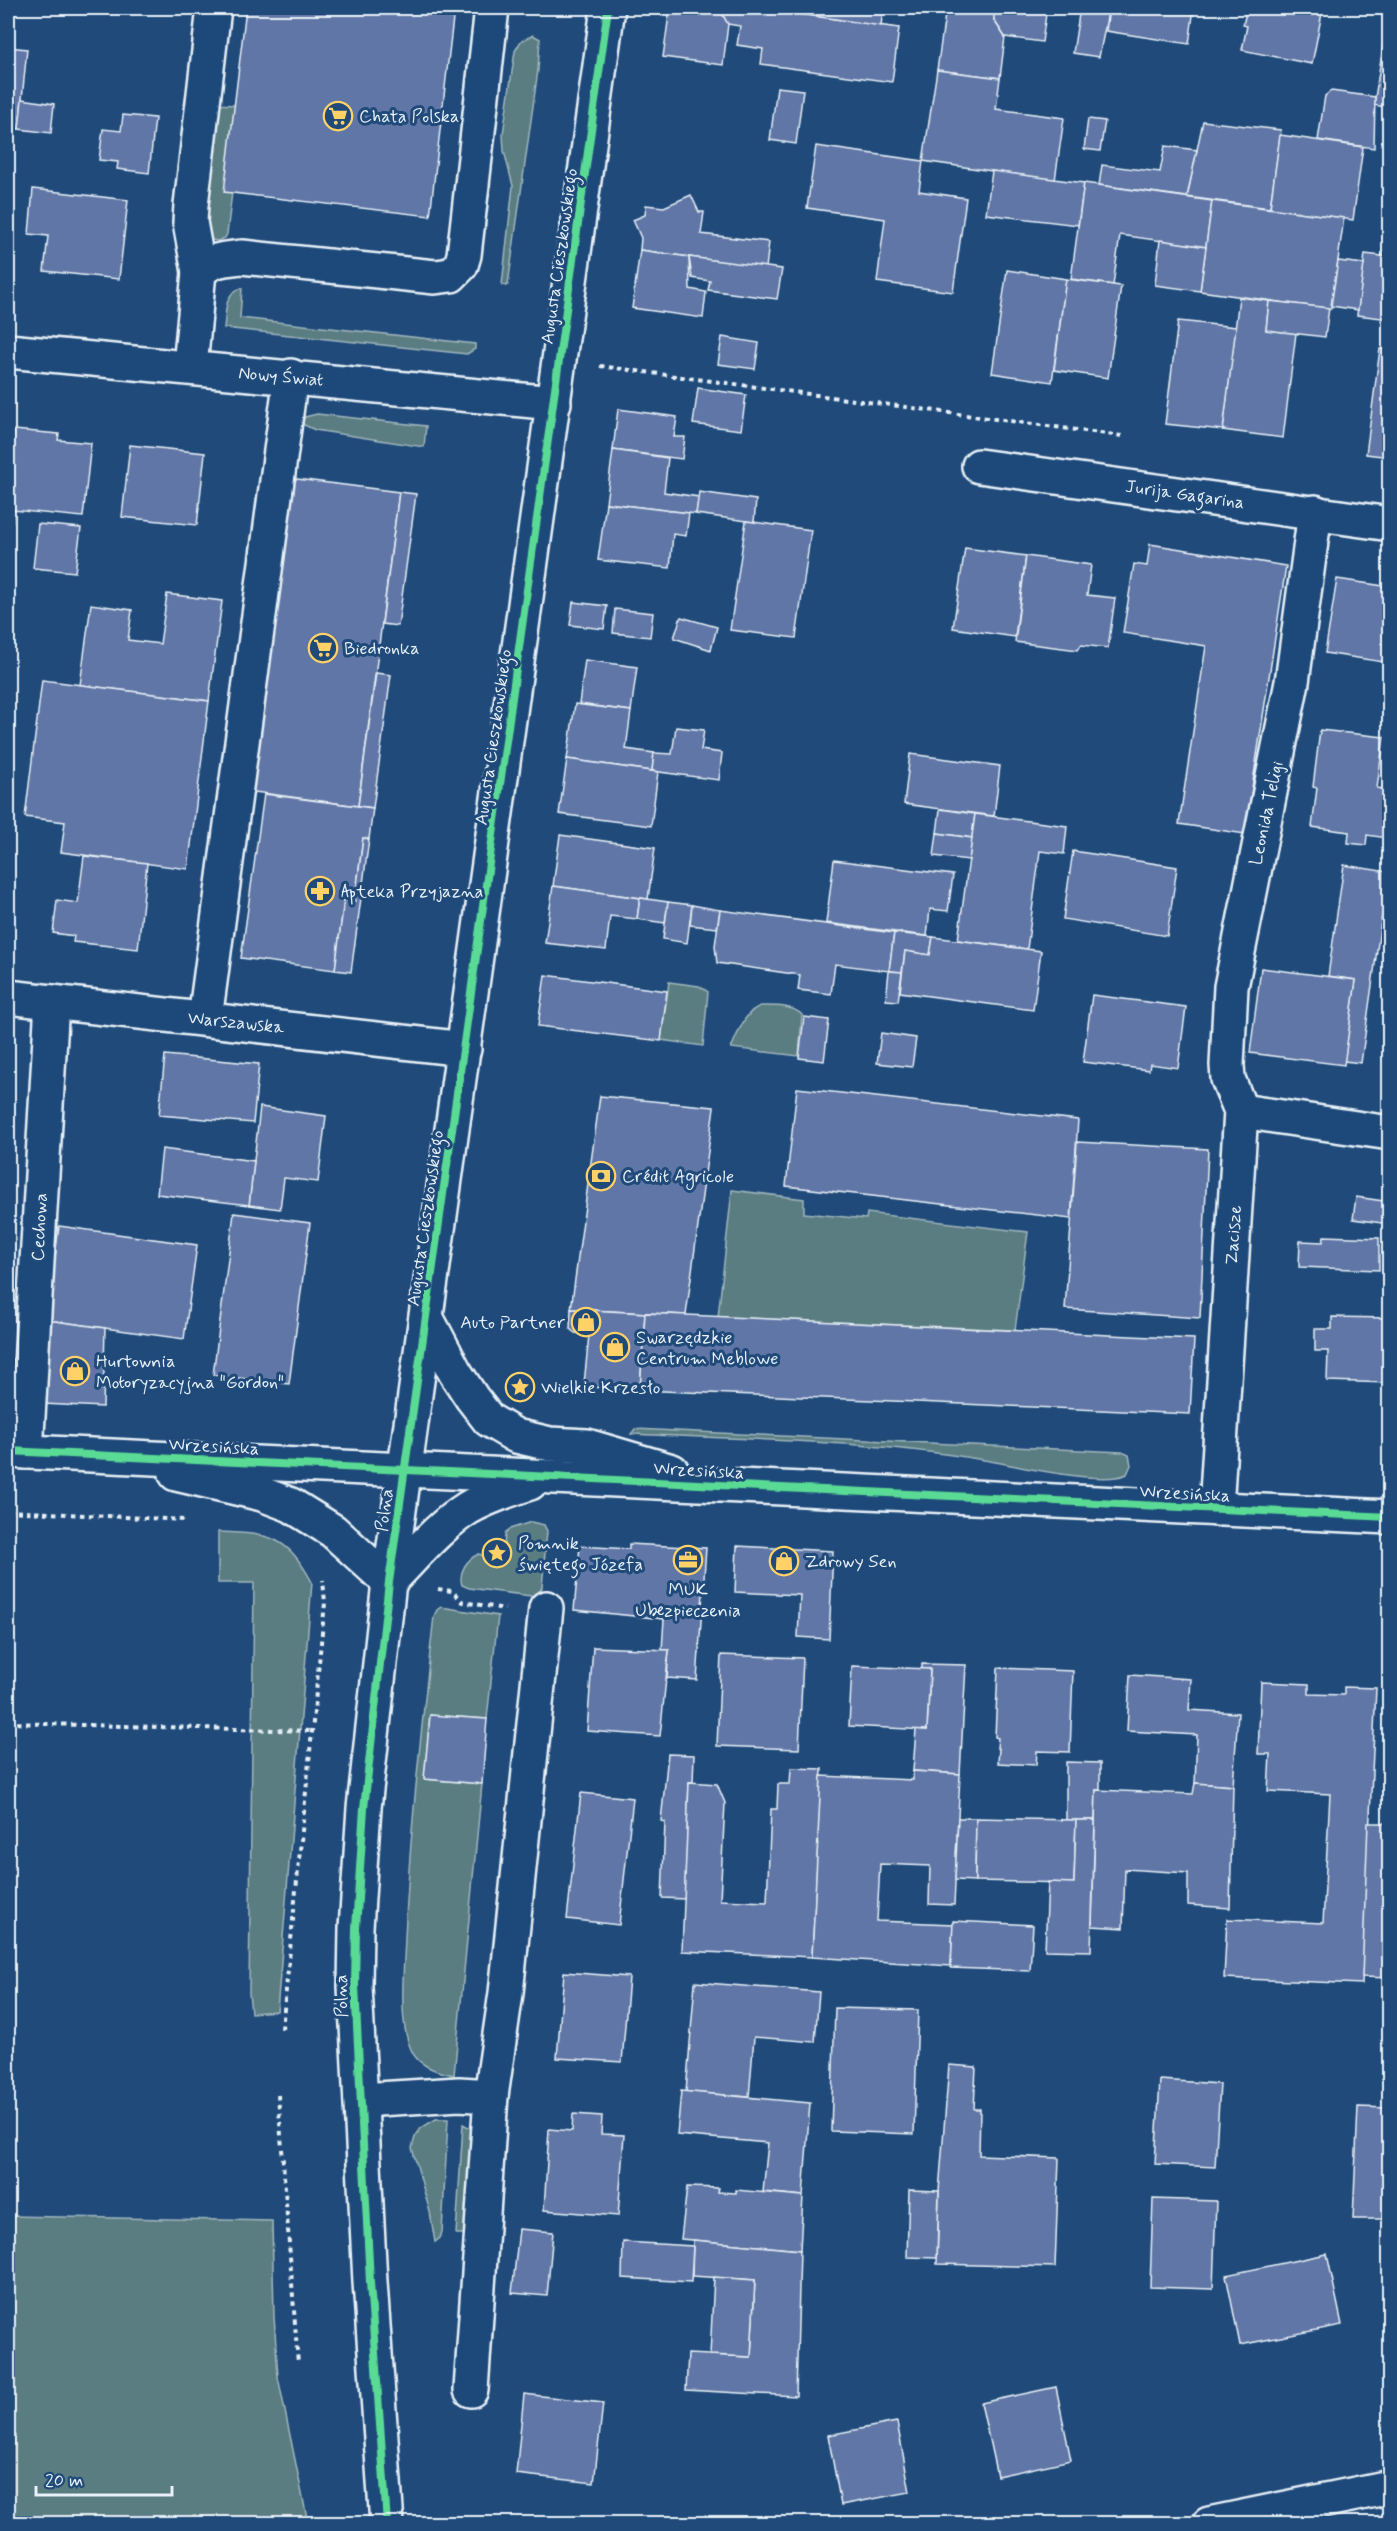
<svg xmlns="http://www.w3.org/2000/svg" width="1397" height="2531" viewBox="0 0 1397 2531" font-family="Mynerve,sans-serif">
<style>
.green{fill:#5a7d82;stroke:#a1b7bd;stroke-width:1.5}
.building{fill:#6176a6;stroke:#e8f1f8;stroke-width:1.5}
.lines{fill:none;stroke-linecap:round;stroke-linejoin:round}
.minor-casing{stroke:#e8f1f8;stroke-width:38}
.path{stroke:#e8f1f8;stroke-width:4;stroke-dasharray:4.5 4.5;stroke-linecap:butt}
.minor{stroke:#1f4a7a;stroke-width:33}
.cycleway-casing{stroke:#1f4a7a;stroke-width:11}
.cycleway{stroke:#5adb95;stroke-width:8}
.labels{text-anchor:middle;stroke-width:6;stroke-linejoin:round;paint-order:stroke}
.poi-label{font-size:18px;fill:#e8f1f8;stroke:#1f4a7a;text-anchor:start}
.street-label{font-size:18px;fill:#e8f1f8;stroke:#1f4a7a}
</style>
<rect width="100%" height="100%" fill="#1f4a7a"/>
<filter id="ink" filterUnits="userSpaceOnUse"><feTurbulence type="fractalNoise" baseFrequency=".0167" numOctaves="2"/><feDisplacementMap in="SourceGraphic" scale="12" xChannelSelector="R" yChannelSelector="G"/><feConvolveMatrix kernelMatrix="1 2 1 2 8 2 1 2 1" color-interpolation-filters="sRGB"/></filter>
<g filter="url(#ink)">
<g class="green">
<path d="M533 35 540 39 538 70 508 285 506 286 502 285 513 186 504 151 503 134 515 51 521 41Z"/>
<path d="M215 104 235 105 232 192 227 234 225 238 218 241 212 240 205 228Z"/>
<path d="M242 288 240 318 475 344V349L467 354 224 328C226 313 224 292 242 288Z"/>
<path d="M317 414 426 426 424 447 315 430 304 425 302 421 305 417Z"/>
<path d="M669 982 699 986 708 992 703 1046 661 1040Z"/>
<path d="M761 1006C775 1006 792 1005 802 1015L799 1056 731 1048C738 1034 745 1010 761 1006Z"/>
<path d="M732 1190 804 1199V1213L866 1219 867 1213 1028 1232 1015 1330 718 1317Z"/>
<path d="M635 1429 1122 1452 1129 1455 1131 1465 1127 1474C1107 1485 1025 1468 1001 1463 879 1440 754 1440 631 1434Z"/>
<path d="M531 1522 544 1525 547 1531 542 1587 539 1594 531 1596 469 1588 462 1585C458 1572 467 1559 479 1554L487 1557 501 1555 504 1548 505 1533 510 1529Z"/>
<path d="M218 1532C269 1534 286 1534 312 1582L277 2011 251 2013 249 1993 254 1583H218Z"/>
<path d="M441 1607 498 1616 487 1719 430 1715 424 1779 482 1784 454 2075C439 2072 423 2068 414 2055 397 2028 404 1970 405 1938 410 1830 422 1723 434 1616L437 1610Z"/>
<path d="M436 2119H448L442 2232 440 2238 435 2242 430 2212 412 2148 415 2137 421 2128Z"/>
<path d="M463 2124 472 2129 475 2134 470 2234H456Z"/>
<path d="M8 2216 272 2221 274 2316 278 2377 308 2523H8Z"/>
</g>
<g class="building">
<path d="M246 8H434L454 10 430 216 224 192Z"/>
<path d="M670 8H719L728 24 723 65 663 57Z"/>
<path d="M719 8H755L899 28 892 82 761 64 763 49 737 45 740 26 728 24Z"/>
<path d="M791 8H883L881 26 790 12Z"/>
<path d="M946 8H996L994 20 1005 37 1000 78 937 70Z"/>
<path d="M994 8H1053L1052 15 1046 14 1042 42 1005 37 994 20Z"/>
<path d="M1080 8H1109L1099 57 1073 53Z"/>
<path d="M1109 8H1194L1189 44 1106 31Z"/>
<path d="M1247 8H1323L1312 64 1242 50 1247 26 1243 25Z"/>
<path d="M1385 32 1390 33V108L1374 105Z"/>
<path d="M8 47 27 49 19 129 8 128Z"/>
<path d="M937 70 1000 78 996 109 1064 118 1055 180 923 161Z"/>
<path d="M777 87 803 90 796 144 770 140Z"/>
<path d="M1331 91 1375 97 1374 148 1318 140 1325 96Z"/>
<path d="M22 99 54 104 51 133 19 129Z"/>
<path d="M123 115 155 118 149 173 117 169 118 162 99 160 103 129 121 131Z"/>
<path d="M1088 119 1105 121 1100 151 1084 149Z"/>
<path d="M1203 121 1281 130 1270 208 1187 197Z"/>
<path d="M1280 135 1363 147 1353 220 1270 208Z"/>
<path d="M816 146 923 161 919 191 966 198 953 292 877 282 885 219 807 208Z"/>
<path d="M1165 146 1197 150 1187 197 1099 185 1102 165 1160 172Z"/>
<path d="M992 171 1084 183 1078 225 986 214Z"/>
<path d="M1084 183 1212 201 1206 247 1120 235 1113 285 1071 279Z"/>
<path d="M33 189 128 200 119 279 44 271 48 236 29 234Z"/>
<path d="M691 195 699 212H704L701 234 769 242 766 268 640 250 641 238 633 220 645 215 646 205 664 207Z"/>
<path d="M1212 201 1344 218 1331 309 1200 291Z"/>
<path d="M1390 202V257L1383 256Z"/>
<path d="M1160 240 1206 247 1200 291 1155 285Z"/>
<path d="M640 250 689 257 690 289 706 292 703 318 632 308Z"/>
<path d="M1365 254 1390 257V319L1357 315Z"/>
<path d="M689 257 782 269 777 299 708 290 710 281 692 278Z"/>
<path d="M1338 261 1364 264 1358 310 1331 306Z"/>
<path d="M1007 270 1066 279 1052 382 992 373Z"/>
<path d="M1066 279 1121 286 1108 378 1054 370Z"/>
<path d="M1239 297 1269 301 1266 330 1296 333 1283 438 1223 430Z"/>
<path d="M1269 301 1329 308 1325 337 1266 330Z"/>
<path d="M1178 321 1236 327 1223 430 1165 424Z"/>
<path d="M722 337 759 343 755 369 718 364Z"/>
<path d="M1380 349 1390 350V457L1366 454Z"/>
<path d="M698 388 746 395 741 430 693 424Z"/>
<path d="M618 409 677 417 674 437H685L682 459 613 450Z"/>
<path d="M14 430 59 434 58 440 91 443 83 517 13 510 12 522H8V457H11Z"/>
<path d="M130 445 205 453 197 525 122 517Z"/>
<path d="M613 450 668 458 664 492 699 497 696 514 606 503Z"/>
<path d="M289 478 399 492 358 806 247 791Z"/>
<path d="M399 492 416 494 398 626 382 624Z"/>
<path d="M699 492 756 500 754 522 696 514Z"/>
<path d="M606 503 689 513 686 536 673 534 670 568 598 560Z"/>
<path d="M746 521 811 530 796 638 730 630Z"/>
<path d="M38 524 81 528 75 572 33 568Z"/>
<path d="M1150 544 1286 566 1245 834 1179 824 1206 646 1123 633 1134 564 1147 566Z"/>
<path d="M965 548 1026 556 1015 637 953 628Z"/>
<path d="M1026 556 1091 565 1087 595 1115 598 1108 648 1081 645 1078 650 1015 642Z"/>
<path d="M1337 579 1390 587V663L1325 653Z"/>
<path d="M167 594 222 601 209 701 80 685 91 604 132 610 128 640 160 644Z"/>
<path d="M573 602 607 606 604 629 570 625Z"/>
<path d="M615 609 653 613 650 637 613 633Z"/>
<path d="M681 617 717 627 711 650 674 638Z"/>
<path d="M585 660 637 667 631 711 579 704Z"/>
<path d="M376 673 391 675 373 808 358 806Z"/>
<path d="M42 680 209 701 188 869 61 852 65 822 25 817Z"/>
<path d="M575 704 631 711 626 749 654 753 652 771 567 759Z"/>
<path d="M676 727 704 730 701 750 722 753 719 780 652 771 654 753 672 754Z"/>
<path d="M1320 730 1384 737 1377 788 1390 790 1387 838 1367 835 1366 845 1348 843 1349 832 1312 827 1317 788 1313 787Z"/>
<path d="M910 754 1000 766 994 816 904 804Z"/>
<path d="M567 759 658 772 651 826 559 814Z"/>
<path d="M264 794 373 808 369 839 363 838 355 901 344 900 335 970 241 958Z"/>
<path d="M940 809 975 814 972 838 937 833Z"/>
<path d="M975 814 1067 826 1064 854 1040 851 1027 949 958 940Z"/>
<path d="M937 833 972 838 969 860 934 856Z"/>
<path d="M560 835 655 848 648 899 553 886Z"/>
<path d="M363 838 369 839 351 972 335 970 344 900 355 901Z"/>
<path d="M1073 851 1177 867 1167 936 1063 919Z"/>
<path d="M84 856 147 863 138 949 73 942 74 936 53 933 57 900 78 903Z"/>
<path d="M834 860 953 875 948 911 930 909 927 936 826 923Z"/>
<path d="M1344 865 1388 872 1361 1063 1344 1061 1356 980 1328 976Z"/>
<path d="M553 886 640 898 637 919 610 916 606 950 545 943Z"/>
<path d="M8 892H14L8 960Z"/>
<path d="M640 898 668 902 665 923 637 919Z"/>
<path d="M668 902 692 905 687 943 663 939Z"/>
<path d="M692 905 720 910 717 928 690 925Z"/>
<path d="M720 910 894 933 889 971 835 964 831 994 798 990 800 975 717 963 715 946Z"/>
<path d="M894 933 933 937 930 955 905 951 902 972 889 971Z"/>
<path d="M933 937 1041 951 1033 1010 900 992 905 951 930 955Z"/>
<path d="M1261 968 1356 980 1344 1065 1250 1053Z"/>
<path d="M889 971 902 972 898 1001 886 1000Z"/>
<path d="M545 975 667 991 661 1041 538 1026Z"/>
<path d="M1092 995 1186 1007 1178 1068 1150 1064 1149 1070 1083 1062Z"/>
<path d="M804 1017 829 1020 824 1061 799 1058Z"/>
<path d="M881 1033 916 1038 912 1067 877 1063Z"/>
<path d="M165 1055 259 1064 253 1123 159 1115Z"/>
<path d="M797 1088 1078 1120 1071 1219 786 1186Z"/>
<path d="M600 1096 714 1107 686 1315 571 1309Z"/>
<path d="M260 1107 326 1116 318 1182 284 1178 280 1209 249 1205Z"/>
<path d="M1077 1142 1208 1149 1200 1318 1065 1309Z"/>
<path d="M162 1149 254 1161 249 1205 157 1194Z"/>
<path d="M1356 1197 1390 1202 1389 1224 1353 1219Z"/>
<path d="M234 1213 310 1223 289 1384 213 1375Z"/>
<path d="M59 1226 197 1245 184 1339 47 1320Z"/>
<path d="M1324 1236 1379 1238V1270L1299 1267 1300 1241 1323 1242Z"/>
<path d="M571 1309 645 1313 640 1390 589 1387 584 1384 589 1335 575 1333 570 1329Z"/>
<path d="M645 1313 1194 1339 1190 1414 640 1390Z"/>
<path d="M1332 1317 1390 1318V1383L1327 1381 1328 1351H1315V1329H1332Z"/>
<path d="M47 1320 105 1328 103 1407 43 1404Z"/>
<path d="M629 1544 706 1548 697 1680 667 1678 669 1650H662L664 1619 574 1610 580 1546 629 1549Z"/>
<path d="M737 1546 833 1551 829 1639 798 1637 800 1595 735 1592Z"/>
<path d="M593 1647 669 1650 660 1736 587 1731Z"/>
<path d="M721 1655 803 1658 799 1749 717 1746Z"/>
<path d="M922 1664 966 1665 960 1774 913 1771 916 1729 927 1730 930 1669H922Z"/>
<path d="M852 1666 930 1669 927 1730 849 1726Z"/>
<path d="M998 1668 1073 1671 1070 1752 1037 1751 1036 1765 998 1763 999 1748H997L998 1738 995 1737Z"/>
<path d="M1130 1675 1191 1679 1189 1710 1238 1713 1233 1786 1195 1783 1197 1735 1127 1731Z"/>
<path d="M1261 1682 1309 1684V1694L1344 1695V1687L1376 1688 1362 1984 1224 1978 1227 1919 1323 1923 1330 1794 1268 1791 1270 1754H1258Z"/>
<path d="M430 1715 487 1719 482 1784 424 1779Z"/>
<path d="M668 1754 694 1755 693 1782H689L685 1899 662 1898 665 1822 661 1821Z"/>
<path d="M1066 1762 1100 1763V1790H1096L1095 1820H1066Z"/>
<path d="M791 1768 822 1769 812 1957 682 1951 689 1782 717 1784 725 1803 720 1900 767 1902 771 1809H777L778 1784H790Z"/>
<path d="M913 1771 960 1774 954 1905 929 1904 930 1866 880 1864 877 1921 953 1924 951 1966 812 1957 821 1776 913 1780Z"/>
<path d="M1195 1783 1233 1786 1230 1908 1188 1905V1873L1125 1869 1123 1928 1092 1926 1096 1790 1193 1794Z"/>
<path d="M581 1793 633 1798 619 1925 567 1919Z"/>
<path d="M958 1818H976L975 1881 955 1880Z"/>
<path d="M976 1818 1076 1820 1074 1883 975 1881Z"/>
<path d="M1076 1820H1095L1091 1951 1045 1950 1048 1882 1074 1883Z"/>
<path d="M1368 1823H1390V1978L1362 1977Z"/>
<path d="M953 1921 1033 1925 1030 1971 951 1968Z"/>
<path d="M564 1972 629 1977 622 2062 557 2058Z"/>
<path d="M695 1982 819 1992 815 2042 754 2037 749 2097 686 2092Z"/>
<path d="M835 2008 918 2010 914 2134 831 2131Z"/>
<path d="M949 2065 976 2067 974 2109H980L979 2155 1059 2158 1055 2267 937 2264 939 2191Z"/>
<path d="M1160 2080 1220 2084 1215 2167 1155 2164Z"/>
<path d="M681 2091 810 2103 803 2196 763 2192 768 2143 677 2135Z"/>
<path d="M1358 2107 1390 2108V2219H1353Z"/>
<path d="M573 2114 602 2116 601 2134 624 2135 618 2216 544 2210 549 2129 572 2131Z"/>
<path d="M687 2187 719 2188 718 2192 736 2193V2190L803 2196 800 2250 681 2239Z"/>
<path d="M909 2190 939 2191 937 2258 907 2257Z"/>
<path d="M1153 2199 1216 2201 1213 2289 1150 2287Z"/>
<path d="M519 2229 553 2232 547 2296 512 2293Z"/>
<path d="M693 2240 800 2250 796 2396 686 2390 688 2354 751 2357 755 2280 692 2276Z"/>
<path d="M623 2242 693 2246 691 2282 622 2278Z"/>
<path d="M1327 2254 1342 2325 1240 2345 1226 2275Z"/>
<path d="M714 2277 755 2280 751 2357 710 2355Z"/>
<path d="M1056 2387 1071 2460 997 2476 981 2403Z"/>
<path d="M524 2394 603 2403 594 2483 516 2474Z"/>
<path d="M897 2422 910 2492 841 2505 828 2435Z"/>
</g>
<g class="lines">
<g class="minor-casing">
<g id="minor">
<path d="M199 272 190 222 191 205 214 8"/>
<path d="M8 351 554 403"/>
<path d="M190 367 199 272C211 259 225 259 242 257L435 277 451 275 461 265 464 255 492 8"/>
<path d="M979 466 1390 524"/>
<path d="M8 997 464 1049"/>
<path d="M205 1019 291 376"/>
<path d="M1241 1111 1390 1133"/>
<path d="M426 1317 455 1372 472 1398 489 1420 516 1436 550 1444 587 1446 672 1471"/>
<path d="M8 1451 1390 1517"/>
<path d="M26 1452 52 1002"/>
<path d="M176 1474 262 1494 291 1505 333 1531 389 1582"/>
<path d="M1216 1509 1241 1111 1228 1079 1227 1065 1231 987 1292 682 1315 512"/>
<path d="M389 1582C414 1557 438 1527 468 1508 487 1497 508 1490 530 1483"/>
<path d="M361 2100 459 2094 491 2096 506 1993 546 1608"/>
<path d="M471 2390 491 2096"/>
<path d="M387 2524 370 2282 355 1986 356 1928 364 1808 389 1582 608 8"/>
<path d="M1209 2524 1390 2487"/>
</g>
</g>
<g class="path">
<path d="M600 366 1122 436"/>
<path d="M8 1511 184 1520"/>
<path d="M438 1589 452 1591 463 1602 505 1609"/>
<path d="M8 1723 313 1731"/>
<path d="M282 2029 325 1603 323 1580"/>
<path d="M278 2095 298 2364"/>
</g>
<use href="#minor" class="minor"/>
<g class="cycleway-casing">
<g id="cycleway">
<path d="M8 1451 1390 1517"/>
<path d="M387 2524 370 2282 355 1986 356 1928 364 1808 389 1582 608 8"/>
</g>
</g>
<use href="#cycleway" class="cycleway"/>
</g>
</g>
<defs>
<g id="supermarket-ring" transform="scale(1.5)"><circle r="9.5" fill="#1f4a7a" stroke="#ffd166" stroke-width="1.5"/><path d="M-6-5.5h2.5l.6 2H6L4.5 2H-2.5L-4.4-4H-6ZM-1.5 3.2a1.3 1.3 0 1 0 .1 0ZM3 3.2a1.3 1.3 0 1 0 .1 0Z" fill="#ffd166"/></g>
<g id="pharmacy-ring" transform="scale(1.5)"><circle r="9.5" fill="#1f4a7a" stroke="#ffd166" stroke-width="1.5"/><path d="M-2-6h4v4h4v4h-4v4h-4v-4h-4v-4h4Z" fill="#ffd166"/></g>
<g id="bank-ring" transform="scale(1.5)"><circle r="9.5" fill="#1f4a7a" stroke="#ffd166" stroke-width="1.5"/><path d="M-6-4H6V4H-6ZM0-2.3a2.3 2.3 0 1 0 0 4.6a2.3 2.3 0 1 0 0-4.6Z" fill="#ffd166"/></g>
<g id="shop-ring" transform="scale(1.5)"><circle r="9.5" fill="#1f4a7a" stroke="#ffd166" stroke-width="1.5"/><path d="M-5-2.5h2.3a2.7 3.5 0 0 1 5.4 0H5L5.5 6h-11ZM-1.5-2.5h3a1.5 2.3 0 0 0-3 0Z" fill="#ffd166"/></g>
<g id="sight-ring" transform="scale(1.5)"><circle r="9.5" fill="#1f4a7a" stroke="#ffd166" stroke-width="1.5"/><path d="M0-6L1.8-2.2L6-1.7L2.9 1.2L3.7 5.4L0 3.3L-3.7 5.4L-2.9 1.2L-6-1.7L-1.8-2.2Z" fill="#ffd166"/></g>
<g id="office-ring" transform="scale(1.5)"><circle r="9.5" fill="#1f4a7a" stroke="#ffd166" stroke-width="1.5"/><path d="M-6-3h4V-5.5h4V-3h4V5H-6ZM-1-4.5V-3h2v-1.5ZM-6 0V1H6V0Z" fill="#ffd166"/></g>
</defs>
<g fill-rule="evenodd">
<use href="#supermarket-ring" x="338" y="116"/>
<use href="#supermarket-ring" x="323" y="648"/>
<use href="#pharmacy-ring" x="320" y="891"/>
<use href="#bank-ring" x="601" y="1176"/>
<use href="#shop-ring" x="586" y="1322"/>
<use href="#shop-ring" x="615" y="1347"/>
<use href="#shop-ring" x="75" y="1371"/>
<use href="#sight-ring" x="520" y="1387"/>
<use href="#sight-ring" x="497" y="1553"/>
<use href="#office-ring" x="688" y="1560"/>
<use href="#shop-ring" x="784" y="1561"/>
</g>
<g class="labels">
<g class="poi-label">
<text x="359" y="122">Chata Polska</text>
<text x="344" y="654">Biedronka</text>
<text x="341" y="897">Apteka Przyjazna</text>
<text x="622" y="1182">Crédit Agricole</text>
<text x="565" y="1328" text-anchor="end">Auto Partner</text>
<text x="636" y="1343">Swarzędzkie<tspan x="636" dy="21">Centrum Meblowe</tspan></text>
<text x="96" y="1367">Hurtownia<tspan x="96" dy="21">Motoryzacyjna "Gordon"</tspan></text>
<text x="541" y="1393">Wielkie Krzesło</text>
<text x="518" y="1549">Pomnik<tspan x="518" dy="21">świętego Józefa</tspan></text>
<text x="805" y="1567">Zdrowy Sen</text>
<text x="688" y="1595" text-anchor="middle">MUK<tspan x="688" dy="21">Ubezpieczenia</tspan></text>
</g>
<g class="street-label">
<text transform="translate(559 256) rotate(-82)" y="6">Augusta Cieszkowskiego</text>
<text transform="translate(281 376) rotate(5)" y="6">Nowy Świat</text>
<text transform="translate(1185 494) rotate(8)" y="6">Jurija Gagarina</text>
<text transform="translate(493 737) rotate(-82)" y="6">Augusta Cieszkowskiego</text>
<text transform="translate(1266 813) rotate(-78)" y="6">Leonida Teligi</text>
<text transform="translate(236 1022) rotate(6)" y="6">Warszawska</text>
<text transform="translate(425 1218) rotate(-82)" y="6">Augusta Cieszkowskiego</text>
<text transform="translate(39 1227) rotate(-87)" y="6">Cechowa</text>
<text transform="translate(1233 1235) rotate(-86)" y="6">Zacisze</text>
<text transform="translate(214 1446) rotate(3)" y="6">Wrzesińska</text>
<text transform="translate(699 1470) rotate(3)" y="6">Wrzesińska</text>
<text transform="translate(1185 1493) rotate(3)" y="6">Wrzesińska</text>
<text transform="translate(384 1510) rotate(-82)" y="6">Polna</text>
<text transform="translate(341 1996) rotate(-91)" y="6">Polna</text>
</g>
</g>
<rect width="1397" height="2531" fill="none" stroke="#1f4a7a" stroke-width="30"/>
<rect x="15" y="15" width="1367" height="2501" fill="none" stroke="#e8f1f8" stroke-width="2" filter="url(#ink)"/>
<path d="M36 2486v9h136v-9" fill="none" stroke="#e8f1f8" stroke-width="3"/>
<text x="45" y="2486" font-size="18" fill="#e8f1f8" stroke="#1f4a7a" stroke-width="4.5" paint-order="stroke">20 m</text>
</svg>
